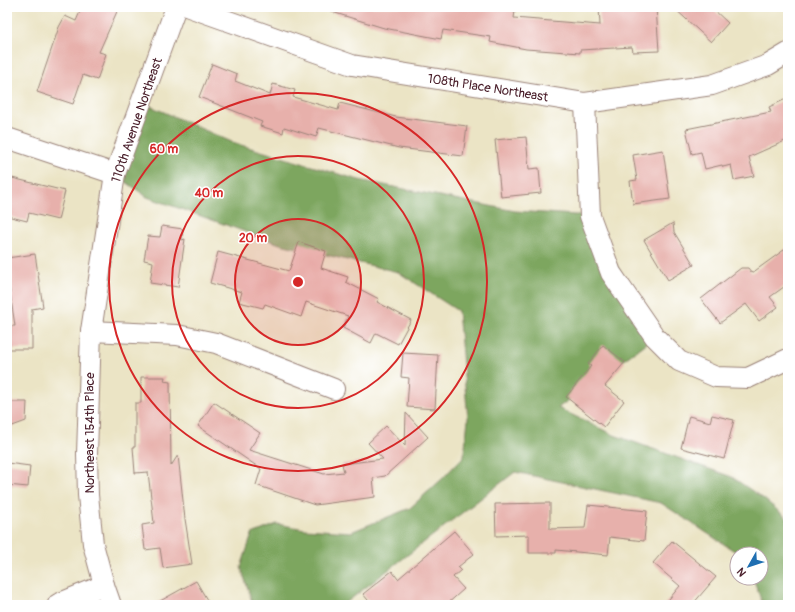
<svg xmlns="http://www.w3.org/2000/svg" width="795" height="612" viewBox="0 0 795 612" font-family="Pangolin,sans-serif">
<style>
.forest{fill:#7da65e;stroke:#646244}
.building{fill:#e7b0ab}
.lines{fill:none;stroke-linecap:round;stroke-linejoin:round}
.minor-casing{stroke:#9a8278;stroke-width:22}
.minor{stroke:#fff;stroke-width:20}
.ring{fill:none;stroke:#d62828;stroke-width:2}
.labels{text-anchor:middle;stroke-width:3;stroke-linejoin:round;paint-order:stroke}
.street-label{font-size:13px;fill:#4a1f2b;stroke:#fff}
.centre{fill:#d62828;stroke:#fff;stroke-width:2}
.ring-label{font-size:12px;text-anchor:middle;font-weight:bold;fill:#d62828;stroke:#fff;stroke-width:3;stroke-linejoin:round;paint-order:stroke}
</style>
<rect width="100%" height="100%" fill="#fff"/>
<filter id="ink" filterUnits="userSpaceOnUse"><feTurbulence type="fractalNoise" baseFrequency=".025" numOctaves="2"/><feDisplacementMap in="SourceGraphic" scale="8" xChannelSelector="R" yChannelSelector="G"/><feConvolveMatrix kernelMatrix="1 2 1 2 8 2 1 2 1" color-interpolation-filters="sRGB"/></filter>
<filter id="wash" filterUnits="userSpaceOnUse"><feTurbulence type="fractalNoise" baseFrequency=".012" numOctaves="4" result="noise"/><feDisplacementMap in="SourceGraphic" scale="16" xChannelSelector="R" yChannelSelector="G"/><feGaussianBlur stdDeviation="0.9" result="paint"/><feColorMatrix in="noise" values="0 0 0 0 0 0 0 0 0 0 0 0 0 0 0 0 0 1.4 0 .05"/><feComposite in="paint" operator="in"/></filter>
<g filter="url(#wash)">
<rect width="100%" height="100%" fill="#ebe4c5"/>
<path class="forest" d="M141 102 234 143 359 180 515 211 590 216 655 337 558 408 614 435 732 477 764 499 788 519V605H763L753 578H761V554H739L661 503 515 472 343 605H253L241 567 252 534 277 524 305 529 351 532 410 508 442 479 464 456 468 419 458 311 398 272 280 244 147 197 115 174Z"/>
<g id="blocks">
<g class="building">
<path d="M82 7H119L99 52 106 54 97 80 83 75 73 104 37 92 59 27 65 16 76 21Z"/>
<path d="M332 7H488L515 11 514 18 600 25 599 7H656L659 51 633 52 632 47 580 50V53L526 49 490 42 491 37 443 30 441 39 384 28 332 12Z"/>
<path d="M673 7H711L728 23 711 42Z"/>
<path d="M212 64 237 74 235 81 270 95 273 84 295 90 293 97 338 110 340 103 396 117 467 126 463 156 399 148 319 128 316 137 284 127 283 133 260 126 262 122 199 97Z"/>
<path d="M788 98V149L785 141 749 157 754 176 734 180 731 165 723 167 722 165 705 169 701 152 692 154 686 129 771 112 769 107Z"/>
<path d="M526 137 529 169 539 168 541 193 501 197 495 140Z"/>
<path d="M663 150 670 199 633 204 630 181 637 180 633 155Z"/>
<path d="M12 178 65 191 58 220 29 213 27 221 7 216V198Z"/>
<path d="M673 223 674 232 694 265 668 280 644 240Z"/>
<path d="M162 226 183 229 182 240 185 239 178 287 150 283 153 262 144 260 148 236 160 237Z"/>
<path d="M299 242 326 251 321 268 348 277 346 282 379 299 377 302 411 320 398 344 376 333 371 343 343 328 348 316 306 302 301 317 265 304 263 308 239 302 242 292 210 283 218 252 289 271Z"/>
<path d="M788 247V284L770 297 778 307 759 321 746 304 720 323 701 299 741 268H748L752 273Z"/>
<path d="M35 254 43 307 32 309V349H7V329L8 326H15L7 272V258Z"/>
<path d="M603 345 625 362 605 386 624 401 604 427 566 397 591 366 588 364Z"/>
<path d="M403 353 438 355 435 409 407 407 409 378 401 377Z"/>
<path d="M141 377H165L164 381 170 382 171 466 178 455 185 519 192 564 163 568 160 548 145 550 142 525 154 523 148 472 135 473 133 447H135V403H141Z"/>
<path d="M7 402H27L26 421 7 428Z"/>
<path d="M214 402 260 433 249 450 324 474 344 472 342 464 383 459 368 443 386 426 405 446 406 413 428 437 385 476 373 478 375 497 315 505 256 485 261 469 198 426Z"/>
<path d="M712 415 734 420 724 459 681 448 689 416 710 422Z"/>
<path d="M7 463 30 466 28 487 7 485Z"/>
<path d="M550 503V529L585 528 588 505 647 511 644 541 610 537 608 555 556 550V553H529V535L496 536 495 504Z"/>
<path d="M454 531 474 554 458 567 461 570 453 577 464 589 446 605H372L363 594 392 571 398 579Z"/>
<path d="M672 541 716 577 692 605H664L680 586 653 563Z"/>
<path d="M196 581 210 605H153Z"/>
</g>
</g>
</g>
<g filter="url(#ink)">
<use href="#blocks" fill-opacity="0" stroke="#9a8278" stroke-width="1"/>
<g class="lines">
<g class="minor-casing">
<g id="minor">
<path d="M189 7 352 65 585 103 712 85 768 65 788 53"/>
<path d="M585 103 590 216 611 273 655 337 679 361 716 377 748 378 788 359"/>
<path d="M7 138 115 174"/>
<path d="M91 331 177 335 216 343 334 389"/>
<path d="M58 604 104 585"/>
<path d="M111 605 104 585 93 544 88 495 87 454 91 331 115 174 176 7"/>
</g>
</g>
<use href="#minor" class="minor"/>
</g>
</g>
<circle cx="298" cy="282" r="63" fill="#d62828" fill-opacity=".12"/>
<g class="ring">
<circle cx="298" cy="282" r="63"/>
<circle cx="298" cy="282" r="126"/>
<circle cx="298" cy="282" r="189"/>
</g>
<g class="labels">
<g class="street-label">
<text transform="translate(488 87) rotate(9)" y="5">108th Place Northeast</text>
<text transform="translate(136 120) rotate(-71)" y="5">110th Avenue Northeast</text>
<text transform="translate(89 433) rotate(-90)" y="5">Northeast 154th Place</text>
</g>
</g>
<circle cx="298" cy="282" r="6" class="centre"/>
<g class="ring-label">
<text x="164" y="153">60 m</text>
<text x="209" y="197">40 m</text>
<text x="253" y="242">20 m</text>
</g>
<rect width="795" height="612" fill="none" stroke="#fff" stroke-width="24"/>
<g transform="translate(749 566) rotate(231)"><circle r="19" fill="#ffffff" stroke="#b7a5aa"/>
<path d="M0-3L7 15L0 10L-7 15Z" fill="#1f6fb2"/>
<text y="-6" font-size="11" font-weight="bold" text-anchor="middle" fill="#4a1f2b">N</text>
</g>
</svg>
